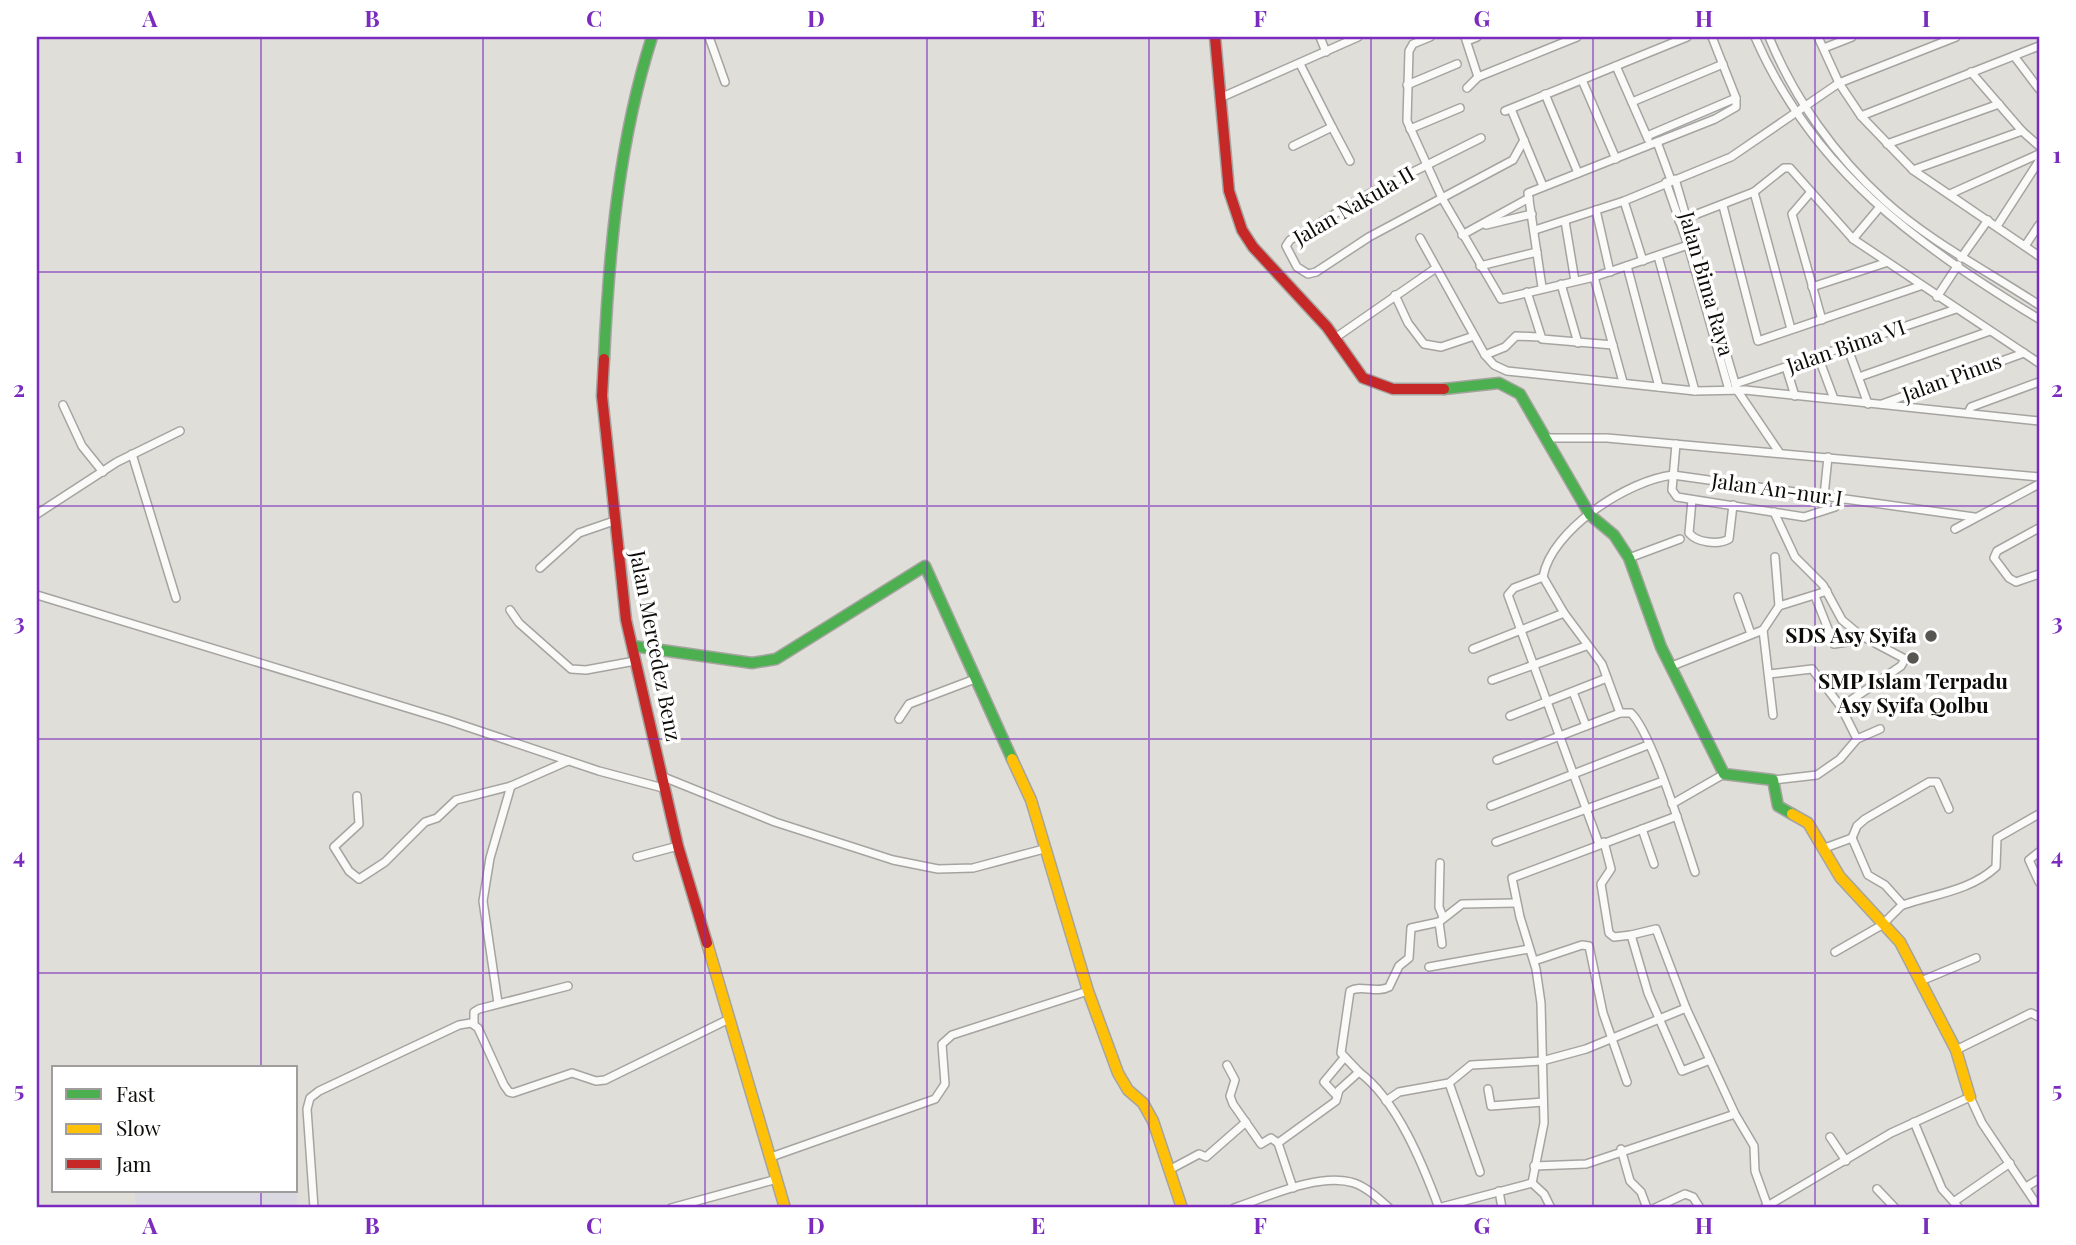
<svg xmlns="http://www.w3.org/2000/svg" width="2076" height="1245" viewBox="0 0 2076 1245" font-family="'Playfair Display',serif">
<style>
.industrial{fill:#dad8e1}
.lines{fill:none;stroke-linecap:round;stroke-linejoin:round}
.street-casing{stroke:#a6a4a0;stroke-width:10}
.fast-casing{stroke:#a6a4a0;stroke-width:13}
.slow-casing{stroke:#a6a4a0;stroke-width:13}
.jam-casing{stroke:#a6a4a0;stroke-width:13}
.street{stroke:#fafaf9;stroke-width:7}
.fast{stroke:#4caf50;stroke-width:10}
.slow{stroke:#ffc107;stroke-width:10}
.jam{stroke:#c62828;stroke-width:10}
.grid{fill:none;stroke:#7b2cbf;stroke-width:2;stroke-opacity:0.55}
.poi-dot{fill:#585651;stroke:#fff;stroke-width:2.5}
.labels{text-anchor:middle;stroke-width:7;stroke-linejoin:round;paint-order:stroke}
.street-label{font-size:21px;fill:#0e0c09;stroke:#fff}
.poi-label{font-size:21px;font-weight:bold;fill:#0e0c09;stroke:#fff;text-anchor:end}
.neatline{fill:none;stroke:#7b2cbf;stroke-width:2.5}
.grid-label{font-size:23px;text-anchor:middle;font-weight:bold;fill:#7b2cbf}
</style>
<rect width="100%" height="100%" fill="#e0ded8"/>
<path class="industrial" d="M296 1179 297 1208H136L135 1191H296Z"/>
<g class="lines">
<g class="street-casing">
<g id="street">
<path d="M709 37 725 82"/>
<path d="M1320 37 1326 52"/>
<path d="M1430 37 1413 44 1409 51 1407 121 1442 198 1501 299 1594 277 1688 245"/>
<path d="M1465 37 1478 77"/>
<path d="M1755 37C1814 172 1917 244 2039 319"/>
<path d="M1769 37C1794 98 1835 156 1885 201 1929 241 1989 272 2039 305"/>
<path d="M1818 37 1839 83 1861 116 1913 170 2039 256"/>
<path d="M1467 41 1477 37"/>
<path d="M1824 48 1852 37"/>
<path d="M2014 56 2039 89"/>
<path d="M1300 64 1332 127"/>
<path d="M1616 66 1648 139"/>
<path d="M1971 72 2022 131 2039 146"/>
<path d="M1582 80 1616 159"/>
<path d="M1407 85 1457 64"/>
<path d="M1467 88 1478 77 1577 37"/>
<path d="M1545 94 1578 173"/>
<path d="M1220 98 1358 37"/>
<path d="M1632 102 1723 64"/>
<path d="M1511 109 1543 186"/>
<path d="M1505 111 1687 37"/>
<path d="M1861 116 2039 46"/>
<path d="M1410 129 1460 108"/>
<path d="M1647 136 1736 98"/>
<path d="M1481 138 1367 195 1290 240 1286 246 1297 267 1308 274 1316 272 1369 237 1513 160 1524 140"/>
<path d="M1657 142 1671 180"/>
<path d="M1887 144 1999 104"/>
<path d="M1293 146 1332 127 1350 161"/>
<path d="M1913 170 2022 131"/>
<path d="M1675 179 1737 390 1779 452"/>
<path d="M1666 182 1688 245 1729 390"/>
<path d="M1754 192 1791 329"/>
<path d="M1810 193 1792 214 1822 320"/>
<path d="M1950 194 2039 154"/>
<path d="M1624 201 1643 261"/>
<path d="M1723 206 1758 341 1920 286"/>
<path d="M1596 210 1610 272"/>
<path d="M1565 221 1575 281"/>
<path d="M1679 221 1754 192 1784 168H1790L1853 239 2039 363"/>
<path d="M1486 225 1532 214"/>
<path d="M1997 226 2039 161"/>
<path d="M1535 230 1624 201 1731 157 1839 83 1956 37"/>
<path d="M1462 235 1529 198"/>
<path d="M1420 238 1485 355 1494 365 1507 371 1695 391 1745 390 2039 421"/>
<path d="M1853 239 1879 208"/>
<path d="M2025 246 2039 225"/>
<path d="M1658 256 1695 391"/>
<path d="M1961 258 1988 220"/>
<path d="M1480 266 1537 252"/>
<path d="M1627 266 1659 387"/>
<path d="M1594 277 1623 382"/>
<path d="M1561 284 1578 343"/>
<path d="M1542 287 1528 193 1715 119 1736 107V98L1712 37"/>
<path d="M1812 287 1885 263"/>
<path d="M1527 292 1542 339 1613 345"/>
<path d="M1395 295 1408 323 1424 344 1441 347 1474 336"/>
<path d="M1937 297 1958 265"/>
<path d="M1335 338 1436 268"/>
<path d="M1847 346 1868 404"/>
<path d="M1485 355 1505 347 1516 336 1539 337"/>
<path d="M1818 356 1834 399"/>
<path d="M1786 367 1795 396"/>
<path d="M1859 377 1990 331"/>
<path d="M1735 384 1956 309"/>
<path d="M1882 404 2024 353"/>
<path d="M63 405 82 446 103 472"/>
<path d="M1968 413 1971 407 2039 382"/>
<path d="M1548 438H1607L2039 477"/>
<path d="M1676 444 1672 490 1677 497 1804 517 1835 507 1843 499"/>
<path d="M132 454 176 598"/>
<path d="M1824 496 1828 457"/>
<path d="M1692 500 1689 533C1697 543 1719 545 1729 539L1733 505"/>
<path d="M1774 512 1795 557 1823 585 1842 620 1860 635 1905 659 1901 666 1841 707 1857 739"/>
<path d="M37 514 117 462 180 431"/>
<path d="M2039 528 1997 551 1994 558 2009 578 2016 582 2039 574"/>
<path d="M1955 529 2039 484"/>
<path d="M1775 557 1779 606"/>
<path d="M1629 558 1680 539"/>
<path d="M540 568 579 533 614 521"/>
<path d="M1543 577 1564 613 1602 664 1620 713"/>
<path d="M37 595 447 720 599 771 663 788"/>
<path d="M1815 596 1834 644 1854 641 1860 635"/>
<path d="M1738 597 1751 634"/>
<path d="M510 610 519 623 571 669 586 670 635 661"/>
<path d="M1763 630 1773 715"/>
<path d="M1473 649 1564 613"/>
<path d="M1672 666 1763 630 1779 606 1827 591"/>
<path d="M1769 674 1812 669 1841 707"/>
<path d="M1492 680 1586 646"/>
<path d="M1573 692 1586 726"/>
<path d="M1510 716 1607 678"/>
<path d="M899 719 909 704 975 679"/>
<path d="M1497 760 1620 713H1631C1652 733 1684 839 1695 872"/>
<path d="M661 776 775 822 893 860 938 869 973 868 1044 849"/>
<path d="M1773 780 1817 775 1840 759 1857 739 1880 729"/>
<path d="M357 796 359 824 334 847 349 871 359 879 385 862 425 822 437 818 456 800 511 786 568 761"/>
<path d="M1672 804 1724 774"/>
<path d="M1491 806 1648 745"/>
<path d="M1642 829 1654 864"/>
<path d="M1852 838 1868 875 1885 885 1903 905C1935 894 1970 891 1996 867L1997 838 2039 814"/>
<path d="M1496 842 1663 781"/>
<path d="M1604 842 1611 869 1601 884 1609 933 1614 937 1631 935 1648 993 1682 1071 1710 1060"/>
<path d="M1599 844 1508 595 1514 588 1543 577C1551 530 1628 480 1673 475L1974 517"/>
<path d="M1822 849 1852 838 1857 826 1865 819 1929 782H1937L1949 809"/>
<path d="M2039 852 2029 860 2039 882"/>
<path d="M637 857 678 846"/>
<path d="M1440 863 1439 907 1443 917"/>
<path d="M1631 935 1656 929 1686 1008 1735 1114 1754 1146 1755 1171 1768 1207"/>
<path d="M1442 944 1439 922 1462 904 1516 903"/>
<path d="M1835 952 1882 925 1902 905"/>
<path d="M1534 961 1582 945 1589 946 1603 1013 1627 1082"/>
<path d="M1429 967 1529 949"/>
<path d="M1921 981 1976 958"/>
<path d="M498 1003 483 901 490 858 511 786"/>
<path d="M474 1024V1012L479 1009 568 986"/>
<path d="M1956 1050 2031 1013 2039 1017"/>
<path d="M1227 1065 1235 1080 1230 1096 1233 1104 1261 1144 1271 1138 1278 1143"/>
<path d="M1359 1072C1397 1100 1423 1165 1439 1208"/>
<path d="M1449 1083 1480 1172"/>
<path d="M1488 1089 1491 1106 1543 1102"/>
<path d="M1337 1096 1324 1082 1344 1058"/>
<path d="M1386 1101 1399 1092 1449 1083 1471 1065 1542 1061 1586 1049 1686 1008"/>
<path d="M1914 1122 1942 1189 1959 1208"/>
<path d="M1830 1137 1846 1161"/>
<path d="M1621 1149 1630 1181 1641 1192 1647 1208"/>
<path d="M771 1157 935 1099 945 1084 942 1044 952 1035 1088 991"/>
<path d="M1534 1166 1586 1164 1735 1114"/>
<path d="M1171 1169 1199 1154 1206 1157 1246 1122"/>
<path d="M1532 1183 1544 1123 1541 1003 1536 969 1520 917 1512 878 1677 816"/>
<path d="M2026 1187 2039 1179"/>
<path d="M1293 1188 1278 1143 1336 1101 1339 1090 1359 1072 1341 1053 1350 991C1361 984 1376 994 1389 987L1399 966 1409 958 1411 928 1439 922"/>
<path d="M1877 1189 1895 1208"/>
<path d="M1499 1191 1502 1208"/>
<path d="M1955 1201 2010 1163"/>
<path d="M314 1208 307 1109 310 1098 319 1091 459 1025 471 1023 478 1028 504 1085 509 1092 513 1093 572 1073 596 1081 605 1080 729 1019"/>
<path d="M671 1208 777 1179"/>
<path d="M1234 1208C1267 1197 1319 1172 1354 1183 1368 1188 1379 1199 1389 1208"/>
<path d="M1438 1208 1532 1183 1544 1194 1551 1208"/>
<path d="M1655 1208 1685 1194 1693 1197 1700 1208"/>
<path d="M1764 1208 1891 1133 1970 1097 1982 1123 2039 1208"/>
</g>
</g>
<g class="fast-casing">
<g id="fast">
<path d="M604 359C609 251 619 140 652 37"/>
<path d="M1444 389 1499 383 1520 394 1590 515 1614 535 1629 558 1661 647 1724 774 1773 780 1778 806 1792 814"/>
<path d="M633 646 752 663 776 659 925 566 1012 759"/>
</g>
</g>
<g class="slow-casing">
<g id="slow">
<path d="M1012 759 1031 800 1088 991 1118 1073 1128 1090 1143 1103 1153 1121 1182 1208"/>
<path d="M1792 814 1808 823 1840 877 1900 942 1956 1050 1970 1097"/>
<path d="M707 943 785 1208"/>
</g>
</g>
<g class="jam-casing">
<g id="jam">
<path d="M1215 37 1229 191 1242 230 1253 247 1327 327 1363 378 1393 389H1444"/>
<path d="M604 359 602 396 626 620 678 846 707 943"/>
</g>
</g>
<use href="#street" class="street"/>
<use href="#fast" class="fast"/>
<use href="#slow" class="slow"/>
<use href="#jam" class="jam"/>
</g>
<path class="grid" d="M261 37V1068M483 37V1208M705 37V1208M927 37V1208M1149 37V1208M1371 37V1208M1593 37V1208M1815 37V1208M37 272H2039M37 506H2039M37 739H2039M37 973H2039M261 1191V1208"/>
<g class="poi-dot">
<circle cx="1931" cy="636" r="7"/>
<circle cx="1913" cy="658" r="7"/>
</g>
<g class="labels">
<g class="street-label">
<text transform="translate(1354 206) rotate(-30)" y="7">Jalan Nakula II</text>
<text transform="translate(1706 284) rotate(74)" y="7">Jalan Bima Raya</text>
<text transform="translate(1846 347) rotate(-19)" y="7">Jalan Bima VI</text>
<text transform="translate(1952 378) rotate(-20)" y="7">Jalan Pinus</text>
<text transform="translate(1777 490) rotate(8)" y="7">Jalan An-nur I</text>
<text transform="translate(655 646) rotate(79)" y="7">Jalan Mercedez Benz</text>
</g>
<g class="poi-label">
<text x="1917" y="643">SDS Asy Syifa</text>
<text x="1913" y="689" text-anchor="middle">SMP Islam Terpadu<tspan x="1913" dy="24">Asy Syifa Qolbu</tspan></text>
</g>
</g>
<rect width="2076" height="1245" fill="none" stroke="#ffffff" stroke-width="77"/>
<rect x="52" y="1066" width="245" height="126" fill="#ffffff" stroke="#9f9e9d" stroke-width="2"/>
<rect x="66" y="1089" width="35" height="10" fill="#4caf50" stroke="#9f9e9d" stroke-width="2"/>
<text x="116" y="1102" font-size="21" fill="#0e0c09">Fast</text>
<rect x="66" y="1124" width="35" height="10" fill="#ffc107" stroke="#9f9e9d" stroke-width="2"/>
<text x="116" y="1136" font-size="21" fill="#0e0c09">Slow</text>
<rect x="66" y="1159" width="35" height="10" fill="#c62828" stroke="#9f9e9d" stroke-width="2"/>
<text x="116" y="1172" font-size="21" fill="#0e0c09">Jam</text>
<rect x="38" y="38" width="2000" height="1168" class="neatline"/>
<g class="grid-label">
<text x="150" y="27">A</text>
<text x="372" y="27">B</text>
<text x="594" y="27">C</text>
<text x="816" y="27">D</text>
<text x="1038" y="27">E</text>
<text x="1260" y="27">F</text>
<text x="1482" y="27">G</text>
<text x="1704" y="27">H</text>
<text x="1926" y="27">I</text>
<text x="19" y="163">1</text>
<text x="2057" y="163">1</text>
<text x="19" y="397">2</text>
<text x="2057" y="397">2</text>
<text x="19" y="630">3</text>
<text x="2057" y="630">3</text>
<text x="19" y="864">4</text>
<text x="2057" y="864">4</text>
<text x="19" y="1098">5</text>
<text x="2057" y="1098">5</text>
<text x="150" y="1234">A</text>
<text x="372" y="1234">B</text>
<text x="594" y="1234">C</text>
<text x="816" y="1234">D</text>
<text x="1038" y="1234">E</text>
<text x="1260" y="1234">F</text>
<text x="1482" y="1234">G</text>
<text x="1704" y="1234">H</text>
<text x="1926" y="1234">I</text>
</g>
</svg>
